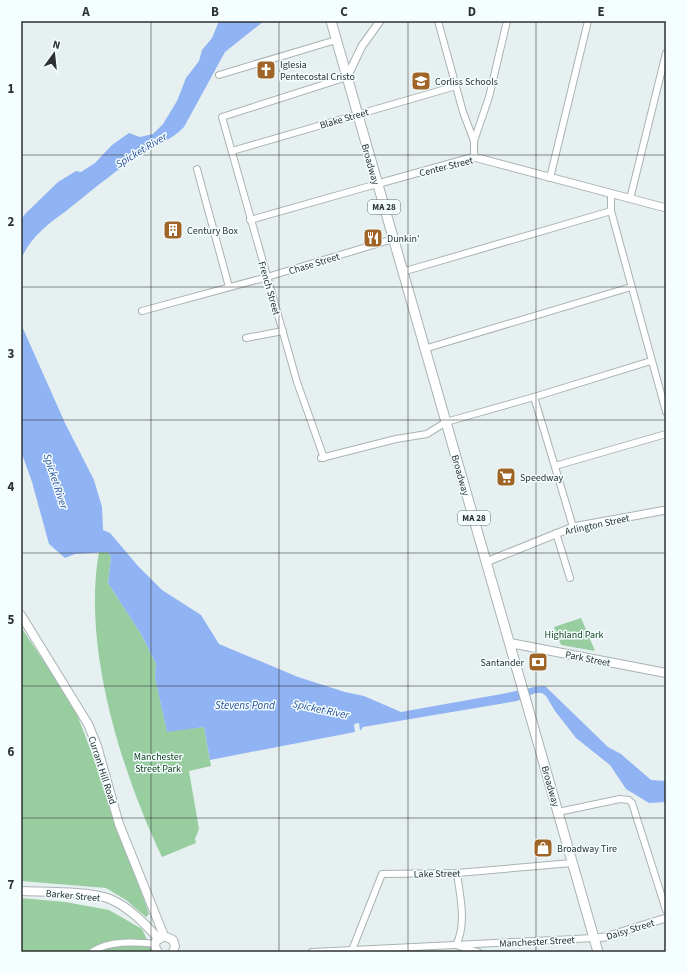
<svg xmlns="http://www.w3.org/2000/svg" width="687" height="973" viewBox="0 0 687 973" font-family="'Source Sans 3',sans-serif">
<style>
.green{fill:#98cda0}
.water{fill:#90b3f3}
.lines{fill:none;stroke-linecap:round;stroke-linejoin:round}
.minor-casing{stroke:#aab3b4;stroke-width:8}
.tertiary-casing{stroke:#aab3b4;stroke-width:9}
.secondary-casing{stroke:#aab3b4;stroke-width:10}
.primary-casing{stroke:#aab3b4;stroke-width:11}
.minor{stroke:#fff;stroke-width:6}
.tertiary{stroke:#fff;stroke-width:7}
.secondary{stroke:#fff;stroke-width:8}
.primary{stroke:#fff;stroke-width:9}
.grid{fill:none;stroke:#2d3131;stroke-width:1;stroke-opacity:0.55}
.labels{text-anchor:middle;stroke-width:3;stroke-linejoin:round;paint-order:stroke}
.shield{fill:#f4feff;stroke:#696e6f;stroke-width:1}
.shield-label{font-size:9px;font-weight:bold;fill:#2d3131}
.poi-label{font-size:10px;fill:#2d3131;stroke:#f4feff;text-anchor:start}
.street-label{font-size:10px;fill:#2d3131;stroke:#f4feff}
.park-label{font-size:10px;fill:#154320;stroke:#f4feff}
.water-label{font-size:11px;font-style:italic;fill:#284e99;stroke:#f4feff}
.neatline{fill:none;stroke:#2d3131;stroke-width:1.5}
.grid-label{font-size:13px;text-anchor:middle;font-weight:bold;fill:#2d3131}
</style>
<rect width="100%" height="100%" fill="#e7f0f1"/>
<g class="green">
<path d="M99 552H108L111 557 108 583 141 634 156 664 155 678 167 731 204 727 211 766 189 771 199 829 195 839 196 843 162 857C121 771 82 646 99 552Z"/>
<path d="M581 618 595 651 561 645 554 627Z"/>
<path d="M21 627 74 707 95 761 149 914 146 917 126 900 106 888 21 881Z"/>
<path d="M21 898 65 902 109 910 142 929 153 952H21Z"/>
</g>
<g class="water">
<path d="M219 21H264L225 52 184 127C172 140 155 145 140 155 118 169 97 186 76 203 53 222 35 230 21 259V220L25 214 58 182 76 171 81 172 95 163 112 145 129 133 140 137 153 134 163 124 177 101 186 78 199 61 202 50 212 38Z"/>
<path d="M21 324 65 423 94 480 102 507 103 530 110 533 138 566 162 590 201 615 219 644 298 677 345 692 364 696 401 712 507 693 534 687 545 686 608 747 621 754 651 780 666 781V802L649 803 626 789 610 765 576 738 555 711 546 696 542 693H535L517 701 363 727 360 731 359 723 354 724 355 732 210 760 204 727 167 732 155 678 156 664 141 634 108 583 111 557 108 552 75 554 65 558 49 544 32 482 21 451Z"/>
</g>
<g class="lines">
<g class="minor-casing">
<g id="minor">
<path d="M438 21 463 112 474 141"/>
<path d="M219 75 336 40"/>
<path d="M232 151 456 86"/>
<path d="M474 157V141L489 97 507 21"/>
<path d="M197 169 229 287"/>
<path d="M550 178 588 21"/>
<path d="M611 194V211L666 412"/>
<path d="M630 199 666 53"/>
<path d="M250 220 377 184"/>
<path d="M402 272 611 211"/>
<path d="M142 311 267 277 393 239"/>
<path d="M246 338 283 331"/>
<path d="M424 349 631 287"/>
<path d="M534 397 573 527"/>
<path d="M321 458 396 439 427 434 446 422 534 397 651 361"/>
<path d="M324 458 297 382 222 117 347 77"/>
<path d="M555 466 666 434"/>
<path d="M556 533 570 578"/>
<path d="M558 812 620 799 629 800 632 803 666 910"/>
<path d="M456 945C467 923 460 897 457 873"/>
<path d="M459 946 478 952"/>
<path d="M352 950 382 874 457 873 572 863"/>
<path d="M92 952C109 940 136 942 155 944"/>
<path d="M312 952 594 938"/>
</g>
</g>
<g class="tertiary-casing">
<g id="tertiary">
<path d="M347 77 362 46 380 21"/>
<path d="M377 184 474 157 666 208"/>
<path d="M486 562 573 527 666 510"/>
<path d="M594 938 605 937 666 918"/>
</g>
</g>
<g class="secondary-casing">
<g id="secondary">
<path d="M21 615 88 724 97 746 119 824 164 936"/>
<path d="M510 643 666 673"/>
<path d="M21 891C44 892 90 891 110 899 129 907 145 924 158 938"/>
<path d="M158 952 155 947 156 941 164 936 173 940 175 946 173 952"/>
</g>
</g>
<g class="primary-casing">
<path id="primary" d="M331 21 598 952"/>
</g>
<use href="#minor" class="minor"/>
<use href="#tertiary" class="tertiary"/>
<use href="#secondary" class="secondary"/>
<use href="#primary" class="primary"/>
</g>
<path class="grid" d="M151 21V952M279 21V952M408 21V952M536 21V952M21 155H666M21 287H666M21 420H666M21 553H666M21 686H666M21 818H666"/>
<defs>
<g id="church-square" transform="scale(1)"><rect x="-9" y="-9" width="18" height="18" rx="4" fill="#a06426" stroke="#f4feff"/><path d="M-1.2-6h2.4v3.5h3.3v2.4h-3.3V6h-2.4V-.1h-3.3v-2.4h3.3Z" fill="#fff"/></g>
<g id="school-square" transform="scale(1)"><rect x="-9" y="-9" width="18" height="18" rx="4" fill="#a06426" stroke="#f4feff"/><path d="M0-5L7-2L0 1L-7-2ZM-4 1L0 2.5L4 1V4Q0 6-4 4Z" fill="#fff"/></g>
<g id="building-square" transform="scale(1)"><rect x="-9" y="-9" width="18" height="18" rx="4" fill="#a06426" stroke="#f4feff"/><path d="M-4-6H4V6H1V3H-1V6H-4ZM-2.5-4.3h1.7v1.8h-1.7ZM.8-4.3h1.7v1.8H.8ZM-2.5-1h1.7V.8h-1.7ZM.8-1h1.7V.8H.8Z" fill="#fff"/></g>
<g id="restaurant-square" transform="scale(1)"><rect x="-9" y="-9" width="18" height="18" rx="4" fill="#a06426" stroke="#f4feff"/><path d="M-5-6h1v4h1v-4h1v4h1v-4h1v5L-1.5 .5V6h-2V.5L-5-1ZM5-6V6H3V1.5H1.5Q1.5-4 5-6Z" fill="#fff"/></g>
<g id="supermarket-square" transform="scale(1)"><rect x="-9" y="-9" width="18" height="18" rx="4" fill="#a06426" stroke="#f4feff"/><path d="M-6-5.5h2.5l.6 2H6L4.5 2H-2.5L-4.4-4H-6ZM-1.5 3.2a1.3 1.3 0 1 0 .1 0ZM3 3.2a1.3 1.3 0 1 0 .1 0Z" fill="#fff"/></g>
<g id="bank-square" transform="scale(1)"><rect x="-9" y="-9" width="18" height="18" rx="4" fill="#a06426" stroke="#f4feff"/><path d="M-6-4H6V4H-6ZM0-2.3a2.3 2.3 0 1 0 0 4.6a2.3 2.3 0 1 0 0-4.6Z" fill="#fff"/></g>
<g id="shop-square" transform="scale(1)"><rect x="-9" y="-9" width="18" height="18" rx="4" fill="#a06426" stroke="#f4feff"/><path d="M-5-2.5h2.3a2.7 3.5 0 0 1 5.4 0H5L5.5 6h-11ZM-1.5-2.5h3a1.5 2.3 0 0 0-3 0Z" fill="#fff"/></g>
</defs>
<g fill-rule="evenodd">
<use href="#church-square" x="266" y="70"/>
<use href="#school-square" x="421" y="81"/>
<use href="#building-square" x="173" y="230"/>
<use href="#restaurant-square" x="373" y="238"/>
<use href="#supermarket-square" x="506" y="477"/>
<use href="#bank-square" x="538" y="662"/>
<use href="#shop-square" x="543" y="848"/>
</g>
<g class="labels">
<g class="shield">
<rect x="368" y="200" width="32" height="14" rx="3"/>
<rect x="458" y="511" width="32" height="14" rx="3"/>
</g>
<g class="shield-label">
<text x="384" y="210">MA 28</text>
<text x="474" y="521">MA 28</text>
</g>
<g class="poi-label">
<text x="280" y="68">Iglesia<tspan x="280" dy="12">Pentecostal Cristo</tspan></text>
<text x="435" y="85">Corliss Schools</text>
<text x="187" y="234">Century Box</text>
<text x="387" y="242">Dunkin'</text>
<text x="520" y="481">Speedway</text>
<text x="524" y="666" text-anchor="end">Santander</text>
<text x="557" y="852">Broadway Tire</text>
</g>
<g class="street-label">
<text transform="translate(344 118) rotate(-16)" y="4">Blake Street</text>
<text transform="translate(371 164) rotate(74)" y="4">Broadway</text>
<text transform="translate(446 166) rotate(-14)" y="4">Center Street</text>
<text transform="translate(314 263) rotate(-17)" y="4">Chase Street</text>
<text transform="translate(270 288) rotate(74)" y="4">French Street</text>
<text transform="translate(461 475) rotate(74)" y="4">Broadway</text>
<text transform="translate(597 524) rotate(-12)" y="4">Arlington Street</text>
<text transform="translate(588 658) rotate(11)" y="4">Park Street</text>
<text transform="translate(103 770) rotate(72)" y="4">Currant Hill Road</text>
<text transform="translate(551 786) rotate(74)" y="4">Broadway</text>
<text transform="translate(437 873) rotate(-1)" y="4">Lake Street</text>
<text transform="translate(73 895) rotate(5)" y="4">Barker Street</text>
<text transform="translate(630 929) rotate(-17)" y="4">Daisy Street</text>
<text transform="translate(537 941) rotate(-3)" y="4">Manchester Street</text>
</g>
<g class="park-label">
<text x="574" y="638">Highland Park</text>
<text x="158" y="760">Manchester<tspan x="158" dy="12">Street Park</tspan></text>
</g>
<g class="water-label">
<text transform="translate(141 150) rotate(-31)" y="4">Spicket River</text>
<text transform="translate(56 481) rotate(72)" y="4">Spicket River</text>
<text x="245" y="709">Stevens Pond</text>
<text transform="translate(321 709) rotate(12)" y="4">Spicket River</text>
</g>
</g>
<rect width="687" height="973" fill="none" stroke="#f4feff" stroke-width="44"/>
<g transform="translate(54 54) rotate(15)" stroke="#f4feff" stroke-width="3" paint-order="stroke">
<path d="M0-3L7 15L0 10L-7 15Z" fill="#2d3131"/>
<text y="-6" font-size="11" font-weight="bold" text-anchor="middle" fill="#2d3131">N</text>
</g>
<rect x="22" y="22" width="643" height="929" class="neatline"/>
<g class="grid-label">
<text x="86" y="16">A</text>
<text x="215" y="16">B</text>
<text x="344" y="16">C</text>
<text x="472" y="16">D</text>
<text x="601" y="16">E</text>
<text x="11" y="93">1</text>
<text x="11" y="226">2</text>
<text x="11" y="358">3</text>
<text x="11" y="491">4</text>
<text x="11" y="624">5</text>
<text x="11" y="756">6</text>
<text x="11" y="889">7</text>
</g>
</svg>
